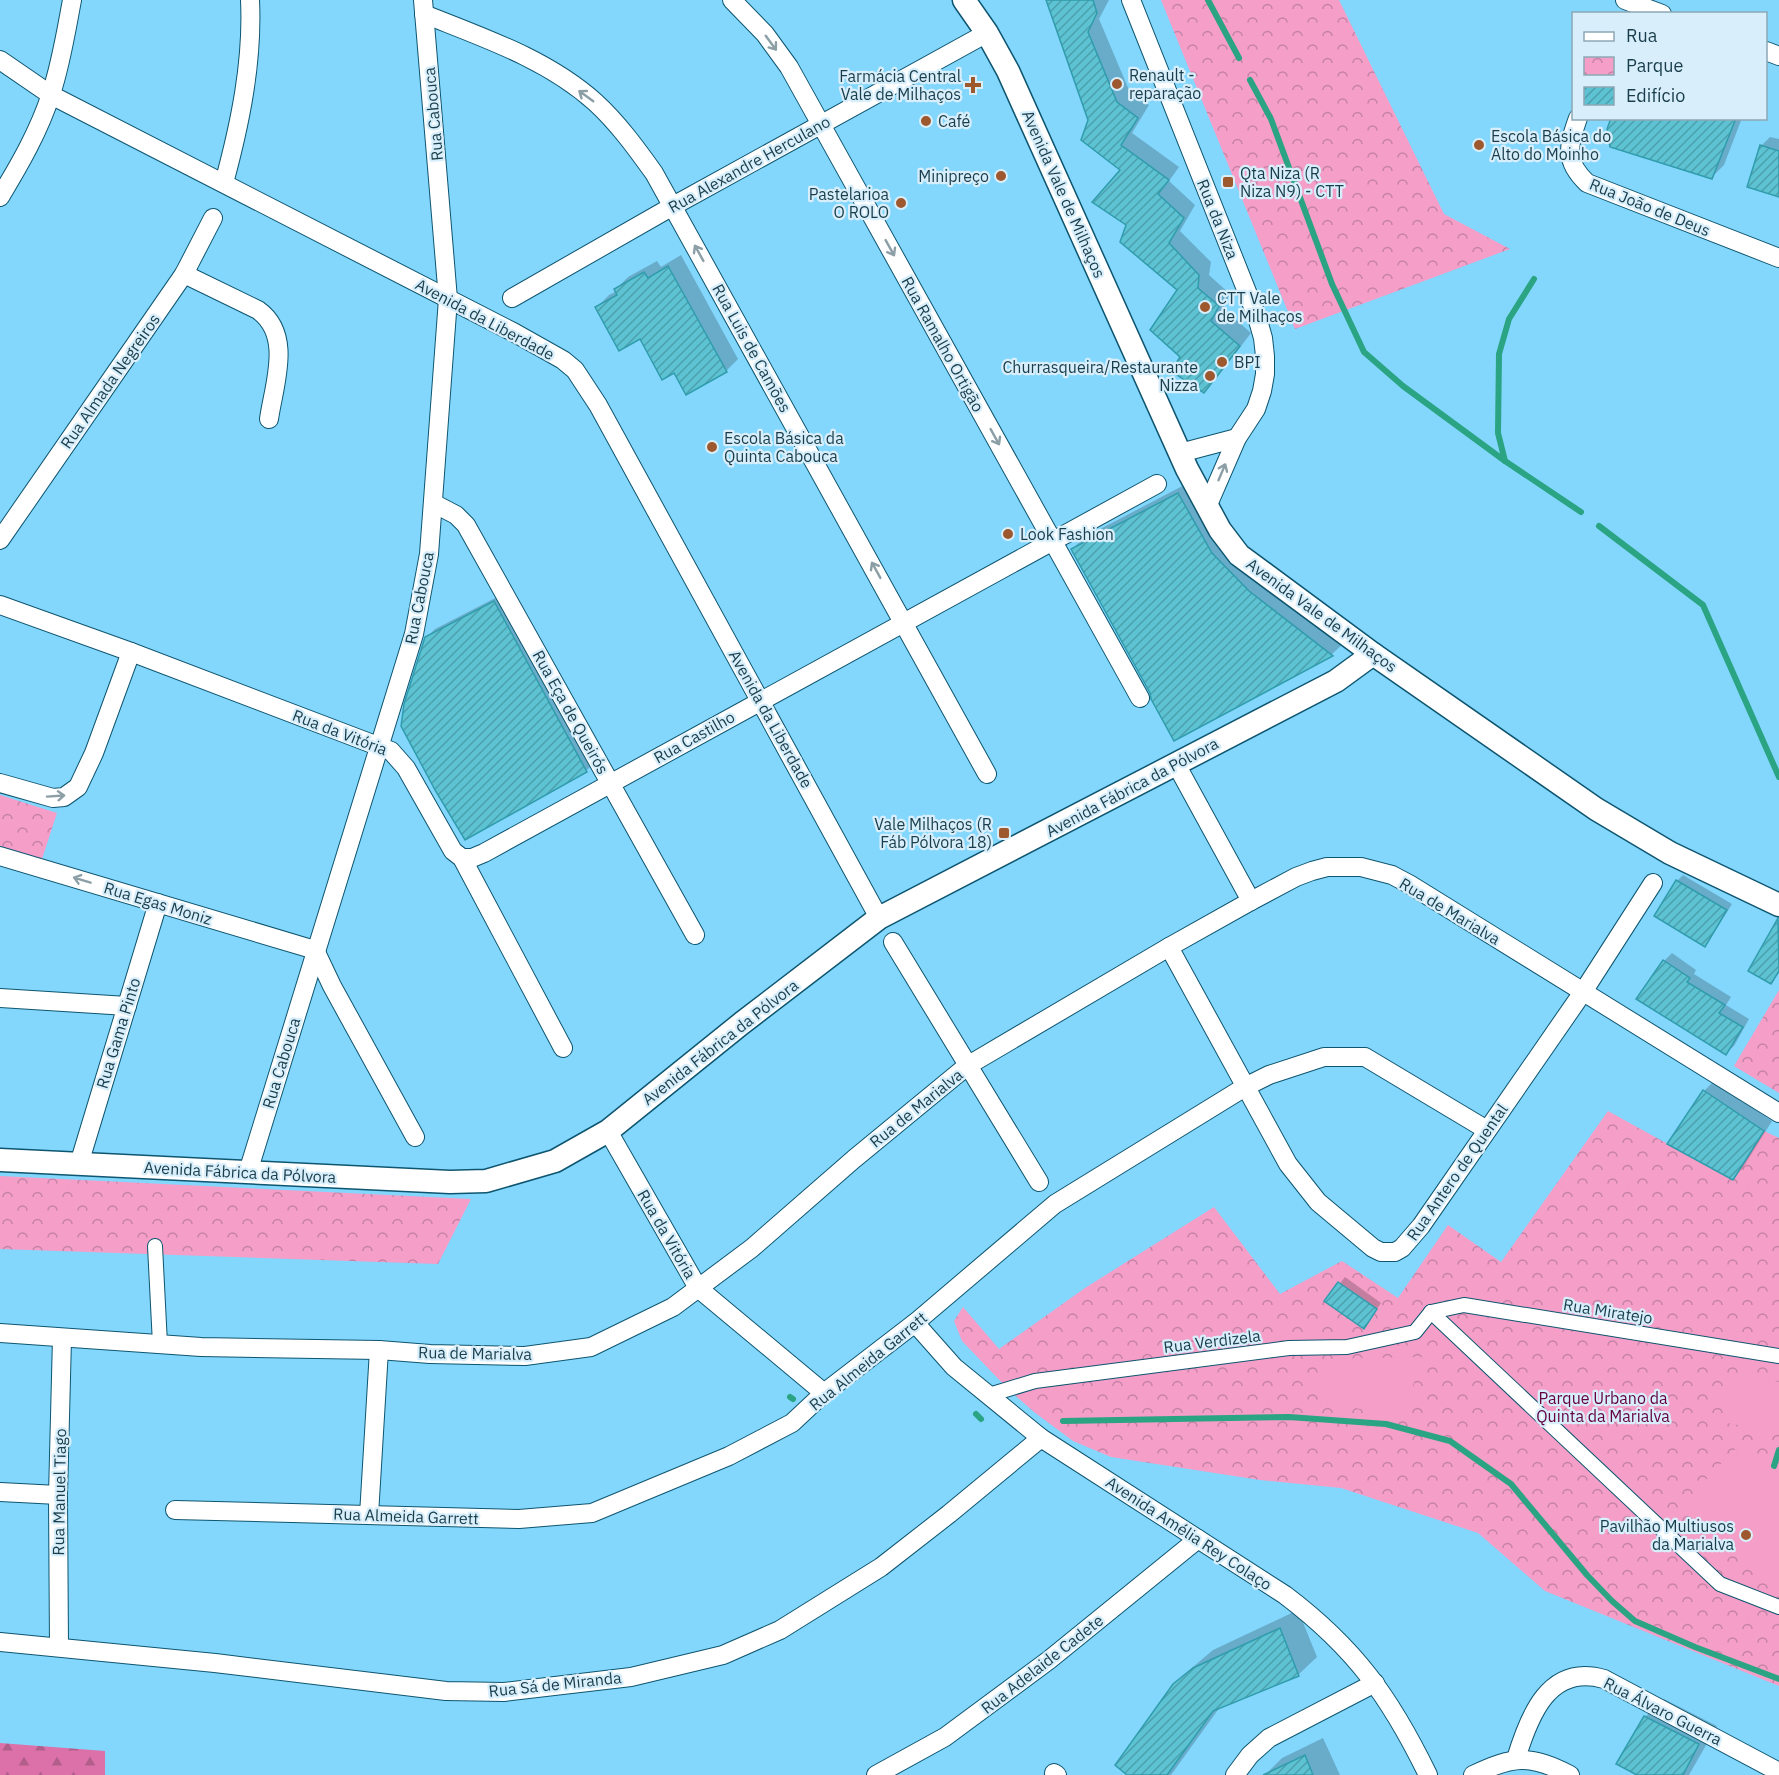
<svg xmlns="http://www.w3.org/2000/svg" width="1779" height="1775" viewBox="0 0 1779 1775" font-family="'IBM Plex Sans',sans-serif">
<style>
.forest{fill:url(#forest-firs)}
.park{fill:url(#park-crowns)}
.pitch{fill:#f49ec8}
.shadow{fill:#0003}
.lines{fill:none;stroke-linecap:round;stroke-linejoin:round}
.stream{stroke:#2aa482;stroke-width:6}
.building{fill:url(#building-hatch);stroke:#309cac;stroke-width:1.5}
.pedestrian-casing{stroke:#0e556f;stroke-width:16}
.minor-casing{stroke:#0e556f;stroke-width:20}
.tertiary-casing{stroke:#0e556f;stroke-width:25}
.pedestrian{stroke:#fff;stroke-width:14}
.minor{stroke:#fff;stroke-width:18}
.tertiary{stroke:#fff;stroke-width:22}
.oneway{stroke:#8c9ea6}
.poi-dot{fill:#9e582e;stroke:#d8effb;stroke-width:2}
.labels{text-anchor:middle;stroke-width:4.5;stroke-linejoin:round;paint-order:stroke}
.poi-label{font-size:16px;fill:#193d4c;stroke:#d8effb;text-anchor:start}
.street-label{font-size:16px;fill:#193d4c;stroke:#d8effb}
.park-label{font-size:16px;fill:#640040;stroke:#d8effb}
</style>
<defs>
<pattern id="forest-firs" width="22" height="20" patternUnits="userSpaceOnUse" patternTransform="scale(1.5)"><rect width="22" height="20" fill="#db71a8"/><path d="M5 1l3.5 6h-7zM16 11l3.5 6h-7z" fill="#b15e8b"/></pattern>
<pattern id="park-crowns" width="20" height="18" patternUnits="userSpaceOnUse" patternTransform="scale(1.5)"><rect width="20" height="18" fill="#f49ec8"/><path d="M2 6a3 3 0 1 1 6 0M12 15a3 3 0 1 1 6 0" fill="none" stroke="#c582a5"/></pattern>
<pattern id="building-hatch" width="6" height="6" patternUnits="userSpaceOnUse" patternTransform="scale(1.5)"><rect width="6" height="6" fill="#5dc3d3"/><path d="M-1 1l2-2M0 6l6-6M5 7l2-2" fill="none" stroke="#4ca0ad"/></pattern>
</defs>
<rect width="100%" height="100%" fill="#83d7fd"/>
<path class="forest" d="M0 1743 105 1751V1775H0Z"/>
<g class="park">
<path d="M1161 0H1339L1444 214 1510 249 1295 329Z"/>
<path d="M0 795 57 813 42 859 0 846Z"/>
<path d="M1779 990V1093L1734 1066Z"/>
<path d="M1608 1111 1733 1180 1764 1131 1779 1138V1686L1545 1591 1478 1533 1341 1488 1260 1480 1111 1457 1073 1441 1034 1412 1009 1390 962 1341 954 1321 963 1307 999 1349 1085 1288 1214 1207 1280 1294 1342 1261 1398 1298 1448 1225 1501 1262Z"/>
<path d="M0 1176 471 1199 438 1264 0 1249Z"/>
</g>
<g class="pitch">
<path d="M1423 1357 1402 1417 1324 1402 1319 1359Z"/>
<path d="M1731 1373 1779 1382V1433L1722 1422Z"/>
<path d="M1735 1449 1779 1485V1583L1679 1508Z"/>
</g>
<g class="shadow">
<path d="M1048 0H1109L1099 19 1129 90 1149 105 1132 133 1179 167 1169 181 1195 205 1180 231 1211 262 1209 275 1230 294 1223 308 1251 333 1216 379 1204 391 1182 357 1179 290 1127 225 1122 170 1090 120Z"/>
<path d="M1613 118H1742L1724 165 1711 178Z"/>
<path d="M1770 137 1779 139V196L1761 146Z"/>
<path d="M681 255 738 359 726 371H675L640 337 597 307 609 295 617 291 616 289 628 277 657 261 661 267Z"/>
<path d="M1190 482 1224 541 1344 643 1332 654 1174 739 1151 692 1072 549 1085 537Z"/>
<path d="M503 594 595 762 586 771 426 638 435 629Z"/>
<path d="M1683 875 1732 904 1710 939 1704 945 1656 916 1678 880Z"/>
<path d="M1777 927 1779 929V973L1771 982Z"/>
<path d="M1672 953 1696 970 1694 974 1731 997 1726 1005 1749 1019 1734 1046 1726 1053 1638 999 1664 961Z"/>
<path d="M1713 1082 1772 1121 1742 1169 1733 1178 1704 1091Z"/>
<path d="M1345 1277 1381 1303 1364 1327 1326 1301Z"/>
<path d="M1298 1610 1317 1657 1298 1675 1220 1707 1171 1775H1130L1174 1685 1194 1666 1213 1650Z"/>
<path d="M1664 1699 1717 1726 1689 1775H1641L1645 1717Z"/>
<path d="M1323 1738 1340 1775H1265L1282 1758Z"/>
</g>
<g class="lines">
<g class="stream">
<path d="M1208 0 1239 58"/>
<path d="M1250 80 1271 119 1332 284 1364 352 1403 386 1505 461 1581 512"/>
<path d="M1505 461 1498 433 1499 354 1509 319 1534 279"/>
<path d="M1599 526 1703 605 1779 777"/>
<path d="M790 1397 793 1399"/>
<path d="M976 1414 981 1419"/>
<path d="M1063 1421 1289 1417 1386 1424 1450 1441 1511 1484 1587 1575 1612 1601 1635 1621 1695 1647 1779 1679"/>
<path d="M1774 1466 1779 1450"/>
</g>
</g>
<g class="building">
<path d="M1046 0H1093L1097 13 1088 32 1117 102 1138 118 1121 145 1169 180 1158 194 1184 218 1169 243 1199 275 1198 288 1219 306 1211 321 1240 346 1204 393 1171 371 1180 357 1150 330 1177 290 1120 242 1126 225 1092 202 1120 170 1081 140 1088 120Z"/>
<path d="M1611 118H1736L1712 179 1610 147 1607 129Z"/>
<path d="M1760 145 1779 151V197L1747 187Z"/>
<path d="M668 266 727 372 686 395 674 373 662 380 640 339 619 351 595 307 617 295 614 289 644 272 648 278Z"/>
<path d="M1178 493 1212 553 1249 591 1333 656 1174 741 1151 699 1150 693 1071 549Z"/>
<path d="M494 601 587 772 465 840 435 790 401 726 404 704 425 637Z"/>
<path d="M1676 880 1727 910 1705 947 1654 916Z"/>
<path d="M1778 918 1779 971 1771 984 1748 971Z"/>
<path d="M1663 960 1690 978 1687 982 1725 1005 1719 1013 1743 1027 1726 1055 1636 999Z"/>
<path d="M1703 1090 1764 1131 1733 1180 1667 1144Z"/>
<path d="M1338 1282 1377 1309 1364 1329 1324 1301Z"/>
<path d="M1280 1628 1299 1676 1213 1711 1167 1775H1127L1115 1765 1173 1684 1193 1668Z"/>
<path d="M1644 1716 1699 1744 1683 1775H1637L1616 1764Z"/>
<path d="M1305 1755 1313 1775H1263Z"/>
</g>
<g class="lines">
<g class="pedestrian-casing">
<g id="pedestrian">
<path d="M155 1246 160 1344"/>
<path d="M1431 1312 1720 1584 1779 1607"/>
<path d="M1431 1312 1464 1305 1779 1356"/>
<path d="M989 1395 1035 1381 1289 1348 1347 1347 1415 1332 1431 1312"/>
</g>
</g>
<g class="minor-casing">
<g id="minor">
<path d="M732 0 765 34 789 67 1140 698"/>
<path d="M1131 0 1257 317 1263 338 1265 356V374L1262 391 1256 409 1237 438 1207 507"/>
<path d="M1625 0 1662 14"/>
<path d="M424 14C484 38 547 59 595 102 618 123 636 148 654 173L987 774"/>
<path d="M1766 51 1779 56"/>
<path d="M0 60 51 95 515 333 563 360 575 370 598 405 879 918"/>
<path d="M1578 118C1568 146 1564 161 1587 183L1779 258"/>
<path d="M224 183C240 124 253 62 250 0"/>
<path d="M0 197C20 164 39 131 51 94 61 64 66 32 72 0"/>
<path d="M184 274 258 310C293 335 274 384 269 419"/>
<path d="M512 298 673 206 987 33"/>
<path d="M1180 453 1237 438"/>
<path d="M433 503 456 515 466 525 695 935"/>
<path d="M0 540 184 274 213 218"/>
<path d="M0 605 131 652 391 751 406 768 453 851 462 858 563 1048"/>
<path d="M1176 764 1251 901"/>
<path d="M0 783 53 798 64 797 78 787 94 753 131 652"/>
<path d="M0 856 315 950 332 986 415 1137"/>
<path d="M462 858H472L484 853 1157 484"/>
<path d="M893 942 1039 1182"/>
<path d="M1169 947 1288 1164 1318 1202 1373 1248 1381 1252H1395L1402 1248 1421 1226 1583 992 1653 883"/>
<path d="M0 998 127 1006"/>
<path d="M608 1131 698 1288 824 1393"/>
<path d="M79 1164 158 903"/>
<path d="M248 1172 414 634 429 554 448 299 423 0"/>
<path d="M915 1323 954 1367 1041 1438 1285 1595C1355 1648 1390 1697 1428 1775"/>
<path d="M0 1333 201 1347 379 1350 430 1354 525 1356 591 1347 673 1307 752 1248 854 1159 967 1066 1169 947 1251 901 1296 877 1312 871 1327 867H1361L1392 875 1409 884 1779 1113"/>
<path d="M0 1492 58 1495"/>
<path d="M175 1510 519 1519 592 1513 729 1456 792 1423 824 1393 915 1323 1055 1204 1245 1087 1269 1075 1324 1057H1365L1487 1130"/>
<path d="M369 1515 379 1350"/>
<path d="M0 1642 215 1663 446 1691 504 1692 631 1677 723 1655 780 1630 881 1567 949 1514 1041 1438"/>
<path d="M59 1647 58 1495 62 1338"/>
<path d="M1516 1759C1529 1716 1549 1663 1604 1679L1779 1772"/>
<path d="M1054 1773 1057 1775"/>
<path d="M876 1775 945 1737 1049 1660 1198 1539"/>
<path d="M1235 1775 1250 1755 1269 1738 1375 1683"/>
<path d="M1473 1775C1513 1756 1530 1754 1570 1775"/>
</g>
</g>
<g class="tertiary-casing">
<g id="tertiary">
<path d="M964 0 987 33 1008 71 1187 469 1220 530 1239 555 1373 654 1596 809 1670 853 1779 905"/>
<path d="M0 1160 450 1182 486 1181 555 1161 608 1131 742 1023 879 918 1336 681 1373 654"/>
</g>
</g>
<use href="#pedestrian" class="pedestrian"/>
<use href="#minor" class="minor"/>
<use href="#tertiary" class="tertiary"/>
</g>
<defs><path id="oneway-shaft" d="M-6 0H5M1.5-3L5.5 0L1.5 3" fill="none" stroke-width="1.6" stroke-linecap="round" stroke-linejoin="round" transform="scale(1.5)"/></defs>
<g class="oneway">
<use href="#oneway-shaft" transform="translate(771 43) rotate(54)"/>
<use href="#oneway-shaft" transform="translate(586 96) rotate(-144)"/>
<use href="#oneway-shaft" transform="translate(890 248) rotate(61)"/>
<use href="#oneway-shaft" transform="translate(699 253) rotate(-119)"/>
<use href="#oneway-shaft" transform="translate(995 437) rotate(61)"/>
<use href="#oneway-shaft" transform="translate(1222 472) rotate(-67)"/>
<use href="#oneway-shaft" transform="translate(876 570) rotate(-119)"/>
<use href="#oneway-shaft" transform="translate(56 796) rotate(-4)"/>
<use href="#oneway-shaft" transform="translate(82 880) rotate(-163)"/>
</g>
<g class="poi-dot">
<circle cx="1117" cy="84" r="6"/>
<path d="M970 76h6v6h6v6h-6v6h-6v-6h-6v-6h6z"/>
<circle cx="926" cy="121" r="6"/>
<circle cx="1479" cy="145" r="6"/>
<circle cx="1001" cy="176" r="6"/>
<rect x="1222" y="176" width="12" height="12" rx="3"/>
<circle cx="901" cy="203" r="6"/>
<circle cx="1205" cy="307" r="6"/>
<circle cx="1222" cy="362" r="6"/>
<circle cx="1210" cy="376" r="6"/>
<circle cx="712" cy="447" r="6"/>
<circle cx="1008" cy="534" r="6"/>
<rect x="998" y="827" width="12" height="12" rx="3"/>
<circle cx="1746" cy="1535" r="6"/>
</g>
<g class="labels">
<g class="poi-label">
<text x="1129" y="81">Renault -<tspan x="1129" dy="18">reparação</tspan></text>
<text x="961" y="82" text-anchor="end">Farmácia Central<tspan x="961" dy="18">Vale de Milhaços</tspan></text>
<text x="938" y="127">Café</text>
<text x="1491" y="142">Escola Básica do<tspan x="1491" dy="18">Alto do Moinho</tspan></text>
<text x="1240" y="179">Qta Niza (R<tspan x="1240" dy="18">Niza N9) - CTT</tspan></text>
<text x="989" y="182" text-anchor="end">Minipreço</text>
<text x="889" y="200" text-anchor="end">Pastelarioa<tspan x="889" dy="18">O ROLO</tspan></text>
<text x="1217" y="304">CTT Vale<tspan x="1217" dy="18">de Milhaços</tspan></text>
<text x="1234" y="368">BPI</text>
<text x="1198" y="373" text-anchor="end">Churrasqueira/Restaurante<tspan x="1198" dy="18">Nizza</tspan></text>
<text x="724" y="444">Escola Básica da<tspan x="724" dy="18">Quinta Cabouca</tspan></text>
<text x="1020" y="540">Look Fashion</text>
<text x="992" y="830" text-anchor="end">Vale Milhaços (R<tspan x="992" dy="18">Fáb Pólvora 18)</tspan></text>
<text x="1734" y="1532" text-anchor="end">Pavilhão Multiusos<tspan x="1734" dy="18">da Marialva</tspan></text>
</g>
<g class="street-label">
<text transform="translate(433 114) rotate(-95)" y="6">Rua Cabouca</text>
<text transform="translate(749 164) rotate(-29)" y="6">Rua Alexandre Herculano</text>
<text transform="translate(1064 194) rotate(66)" y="6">Avenida Vale de Milhaços</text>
<text transform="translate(1650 207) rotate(22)" y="6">Rua João de Deus</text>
<text transform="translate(1218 219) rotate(68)" y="6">Rua da Niza</text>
<text transform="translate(485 319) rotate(28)" y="6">Avenida da Liberdade</text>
<text transform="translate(943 344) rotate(61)" y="6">Rua Ramalho Ortigão</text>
<text transform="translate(752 348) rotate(61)" y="6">Rua Luis de Camões</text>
<text transform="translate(110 381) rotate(-55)" y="6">Rua Almada Negreiros</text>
<text transform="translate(419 598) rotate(-79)" y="6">Rua Cabouca</text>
<text transform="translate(1322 615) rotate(36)" y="6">Avenida Vale de Milhaços</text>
<text transform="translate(571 712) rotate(61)" y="6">Rua Eça de Queirós</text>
<text transform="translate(771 719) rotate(61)" y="6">Avenida da Liberdade</text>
<text transform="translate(340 732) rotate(21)" y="6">Rua da Vitória</text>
<text transform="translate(694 737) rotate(-29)" y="6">Rua Castilho</text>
<text transform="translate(1132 787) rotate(-28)" y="6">Avenida Fábrica da Pólvora</text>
<text transform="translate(158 903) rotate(17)" y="6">Rua Egas Moniz</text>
<text transform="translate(1450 911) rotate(31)" y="6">Rua de Marialva</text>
<text transform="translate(118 1033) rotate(-73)" y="6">Rua Gama Pinto</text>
<text transform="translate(720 1042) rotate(-38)" y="6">Avenida Fábrica da Pólvora</text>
<text transform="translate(281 1063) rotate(-73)" y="6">Rua Cabouca</text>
<text transform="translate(916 1108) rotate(-39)" y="6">Rua de Marialva</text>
<text transform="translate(240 1172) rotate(3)" y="6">Avenida Fábrica da Pólvora</text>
<text transform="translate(1457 1172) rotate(-55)" y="6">Rua Antero de Quental</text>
<text transform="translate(667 1234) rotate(60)" y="6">Rua da Vitória</text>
<text transform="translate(1608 1311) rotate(9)" y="6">Rua Miratejo</text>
<text transform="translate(1212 1341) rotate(-7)" y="6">Rua Verdizela</text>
<text transform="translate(475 1353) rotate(1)" y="6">Rua de Marialva</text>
<text transform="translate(868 1361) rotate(-39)" y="6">Rua Almeida Garrett</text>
<text transform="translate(59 1492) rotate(-89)" y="6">Rua Manuel Tiago</text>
<text transform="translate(406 1516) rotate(2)" y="6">Rua Almeida Garrett</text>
<text transform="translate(1189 1533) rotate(33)" y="6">Avenida Amélia Rey Colaço</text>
<text transform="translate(1042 1664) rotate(-38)" y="6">Rua Adelaide Cadete</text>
<text transform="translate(555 1684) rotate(-6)" y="6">Rua Sá de Miranda</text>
<text transform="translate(1663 1711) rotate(27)" y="6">Rua Álvaro Guerra</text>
</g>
<g class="park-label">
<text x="1603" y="1404">Parque Urbano da<tspan x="1603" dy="18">Quinta da Marialva</tspan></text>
</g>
</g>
<rect x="1572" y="12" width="195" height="108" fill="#d8effb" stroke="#8ca8b5" stroke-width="1.5"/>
<rect x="1584" y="32" width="30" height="9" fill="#ffffff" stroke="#8ca8b5" stroke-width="1.5"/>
<text x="1626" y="42" font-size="18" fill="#193d4c">Rua</text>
<rect x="1584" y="57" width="30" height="18" fill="url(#park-crowns)" stroke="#8ca8b5" stroke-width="1.5"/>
<text x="1626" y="72" font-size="18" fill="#193d4c">Parque</text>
<rect x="1584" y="87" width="30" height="18" fill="url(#building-hatch)" stroke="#8ca8b5" stroke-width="1.5"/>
<text x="1626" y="102" font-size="18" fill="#193d4c">Edifício</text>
</svg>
